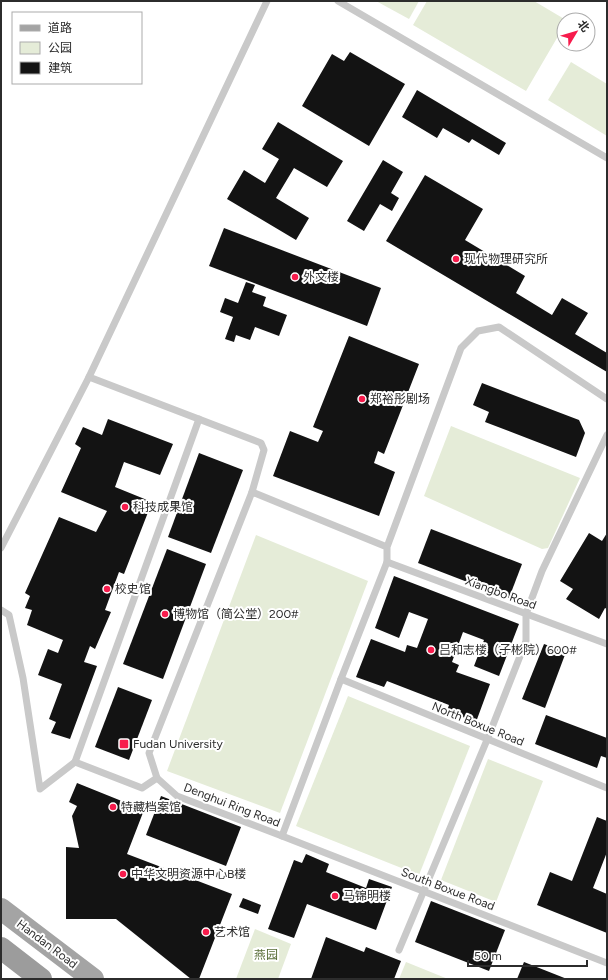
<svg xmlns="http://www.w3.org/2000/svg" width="608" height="980" viewBox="0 0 608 980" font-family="Figtree,'Noto Sans SC',sans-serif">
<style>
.green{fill:#e5ecd8}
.building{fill:#131313}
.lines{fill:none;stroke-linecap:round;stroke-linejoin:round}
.service{stroke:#c9c9c9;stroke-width:7}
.primary{stroke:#a4a4a4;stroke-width:22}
.trunk{stroke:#9c9c9c;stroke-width:22}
.poi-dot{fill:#f71b4c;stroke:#fff;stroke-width:1.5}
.labels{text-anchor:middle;stroke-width:4;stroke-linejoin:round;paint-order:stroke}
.poi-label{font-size:12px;fill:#2c2c2c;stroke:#fff;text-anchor:start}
.street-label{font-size:12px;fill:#2c2c2c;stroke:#fff}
.park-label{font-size:12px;fill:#576c36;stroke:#fff}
</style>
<rect width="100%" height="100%" fill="#fff"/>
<g class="green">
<path d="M376 1H419L409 19Z"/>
<path d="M427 1H534L566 20H564V26L526 91 413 25Z"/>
<path d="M571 62 607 84V136L548 100Z"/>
<path d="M451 426 580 478 548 548 542 549 424 496Z"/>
<path d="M256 535 368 581 280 813 167 771Z"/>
<path d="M348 696 470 746 419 875 296 826Z"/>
<path d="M488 759 543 781 496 902 441 880Z"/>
<path d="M255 929 291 944 278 979H236Z"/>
<path d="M406 962 448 979H399Z"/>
</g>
<g class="building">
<path d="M350 52 405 84 369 146 302 106 332 54 344 61Z"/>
<path d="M417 90 506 143 499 155 472 139 469 143 443 128 437 138 402 117Z"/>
<path d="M278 122 343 161 327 187 294 168 276 198 309 218 296 240 227 199 244 170 265 183 279 159 262 149Z"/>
<path d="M383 160 403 172 391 193 399 198 392 211 380 204 364 231 347 221Z"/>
<path d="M425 175 483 209 465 240 525 276 516 293 552 315 562 298 588 313 575 334 607 353V372L386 241Z"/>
<path d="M224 228 381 288 367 326 209 266Z"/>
<path d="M246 282 255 285 252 292 266 297 263 306 287 315 279 336 255 327 250 340 236 335 234 342 225 339 233 317 220 312 225 298 238 303Z"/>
<path d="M349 336 419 364 384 454 378 451 374 463 395 472 379 516 273 476 290 431 318 442 323 431 313 427Z"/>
<path d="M482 383 579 420 585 433 576 457 485 422 489 412 473 405Z"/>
<path d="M108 419 173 444 160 475 124 462 115 487 152 502 124 574 119 572 105 610 111 612 95 649 90 646 84 662 97 666 70 739 51 733 56 722 49 719 62 684 38 675 48 649 58 653 63 640 27 625 32 610 25 608 30 596 25 593 59 517 96 532 107 511 61 492 81 448 75 444 83 427 102 435Z"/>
<path d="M199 453 243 470 211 553 168 537Z"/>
<path d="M431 529 522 564 509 598 418 563Z"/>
<path d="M589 533 602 541 607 533V609L605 608 599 619 566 599 573 589 560 581Z"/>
<path d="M167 549 206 564 163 679 123 664Z"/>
<path d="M394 576 519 624 499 676 474 666 484 640 463 632 452 662 459 665 456 672 490 684 476 722 447 711 449 705 387 681 384 687 356 677 371 639 405 652 407 645 417 648 428 619 409 612 399 638 375 628Z"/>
<path d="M544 644 566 652 545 708 522 699Z"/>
<path d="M118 687 152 700 129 760 95 747Z"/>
<path d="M546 715 607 738V758L601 756 597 768 535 744Z"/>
<path d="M77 783 144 810 127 854 232 894 199 979H191L116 919H66V847L79 848 72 816 77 806 69 802Z"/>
<path d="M161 796 241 827 226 866 146 835Z"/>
<path d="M597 817 607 821V852L593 888 607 894V933L537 905 550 872 572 881Z"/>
<path d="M306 854 329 864 326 872 366 888 369 879 392 887 376 930 307 904 294 938 268 929 294 860 302 863Z"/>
<path d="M243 898 261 905 258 914 239 907Z"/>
<path d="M431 901 505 930 489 971 415 942Z"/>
<path d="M326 937 364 952 366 947 401 961 394 979H311Z"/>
<path d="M524 962 567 979H517Z"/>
</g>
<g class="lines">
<g class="service">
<path d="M338 1 607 158"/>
<path d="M252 492 264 450 261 443 89 377 267 1"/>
<path d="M387 547 252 492 149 753 157 778 177 796 282 836 341 679 387 562V547L461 348 478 331 499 327 607 399"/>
<path d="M1 548 89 377"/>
<path d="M387 562 607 644"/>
<path d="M1 610 9 615 23 678 40 789 75 762 142 788 157 778"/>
<path d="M341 679 607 788"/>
<path d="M75 762 199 419"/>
<path d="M282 836 607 963"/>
<path d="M399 950 487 740 526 641V614L542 571 607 435"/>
</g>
<path class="primary" d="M1 909 93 979"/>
<path class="trunk" d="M1 948 41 979"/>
</g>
<g class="poi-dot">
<circle cx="456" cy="259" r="4"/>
<circle cx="295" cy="277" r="4"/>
<circle cx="362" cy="399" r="4"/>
<circle cx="125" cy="507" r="4"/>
<circle cx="107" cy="589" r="4"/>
<circle cx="165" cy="614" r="4"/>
<circle cx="431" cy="650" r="4"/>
<rect x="119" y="739" width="10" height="10" rx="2"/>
<circle cx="113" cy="807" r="4"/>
<circle cx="123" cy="874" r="4"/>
<circle cx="335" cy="896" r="4"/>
<circle cx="206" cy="932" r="4"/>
</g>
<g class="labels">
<g class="poi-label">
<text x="464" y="263">现代物理研究所</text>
<text x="303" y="281">外文楼</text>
<text x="370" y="403">郑裕彤剧场‌</text>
<text x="133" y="511">科技成果馆</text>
<text x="115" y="593">校史馆</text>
<text x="173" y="618">博物馆（简公堂）200#</text>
<text x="439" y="654">吕和志楼（子彬院）600#</text>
<text x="133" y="748">Fudan University</text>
<text x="121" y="811">特藏档案馆</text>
<text x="131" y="878">中华文明资源中心B楼</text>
<text x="343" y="900">马锦明楼</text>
<text x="214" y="936">艺术馆</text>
</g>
<g class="street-label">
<text transform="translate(501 593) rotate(20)" y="4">Xiangbo Road</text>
<text transform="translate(478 724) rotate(22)" y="4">North Boxue Road</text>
<text transform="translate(232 805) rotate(21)" y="4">Denghui Ring Road</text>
<text transform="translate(448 889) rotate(21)" y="4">South Boxue Road</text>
<text transform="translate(47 944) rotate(37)" y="4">Handan Road</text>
</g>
<g class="park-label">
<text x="266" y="959">燕园</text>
</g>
</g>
<rect width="608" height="980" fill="none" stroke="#2c2c2c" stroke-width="4"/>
<rect x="12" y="12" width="130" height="72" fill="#ffffff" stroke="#ababab"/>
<rect x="20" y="25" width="20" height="6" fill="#a4a4a4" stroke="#ababab"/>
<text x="48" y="32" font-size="12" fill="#2c2c2c">道路</text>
<rect x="20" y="42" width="20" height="12" fill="#e5ecd8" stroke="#ababab"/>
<text x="48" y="52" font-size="12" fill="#2c2c2c">公园</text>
<rect x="20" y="62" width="20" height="12" fill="#131313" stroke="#ababab"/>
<text x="48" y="72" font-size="12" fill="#2c2c2c">建筑</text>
<g transform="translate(576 32) rotate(52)"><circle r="19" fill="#ffffff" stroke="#ababab"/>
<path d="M0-3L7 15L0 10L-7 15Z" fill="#f71b4c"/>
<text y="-6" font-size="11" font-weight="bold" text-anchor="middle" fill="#2c2c2c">北</text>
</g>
<path d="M468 960v6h119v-6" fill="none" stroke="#2c2c2c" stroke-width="2"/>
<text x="474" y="960" font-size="12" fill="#2c2c2c" stroke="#ffffff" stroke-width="3" paint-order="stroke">50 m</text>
</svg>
